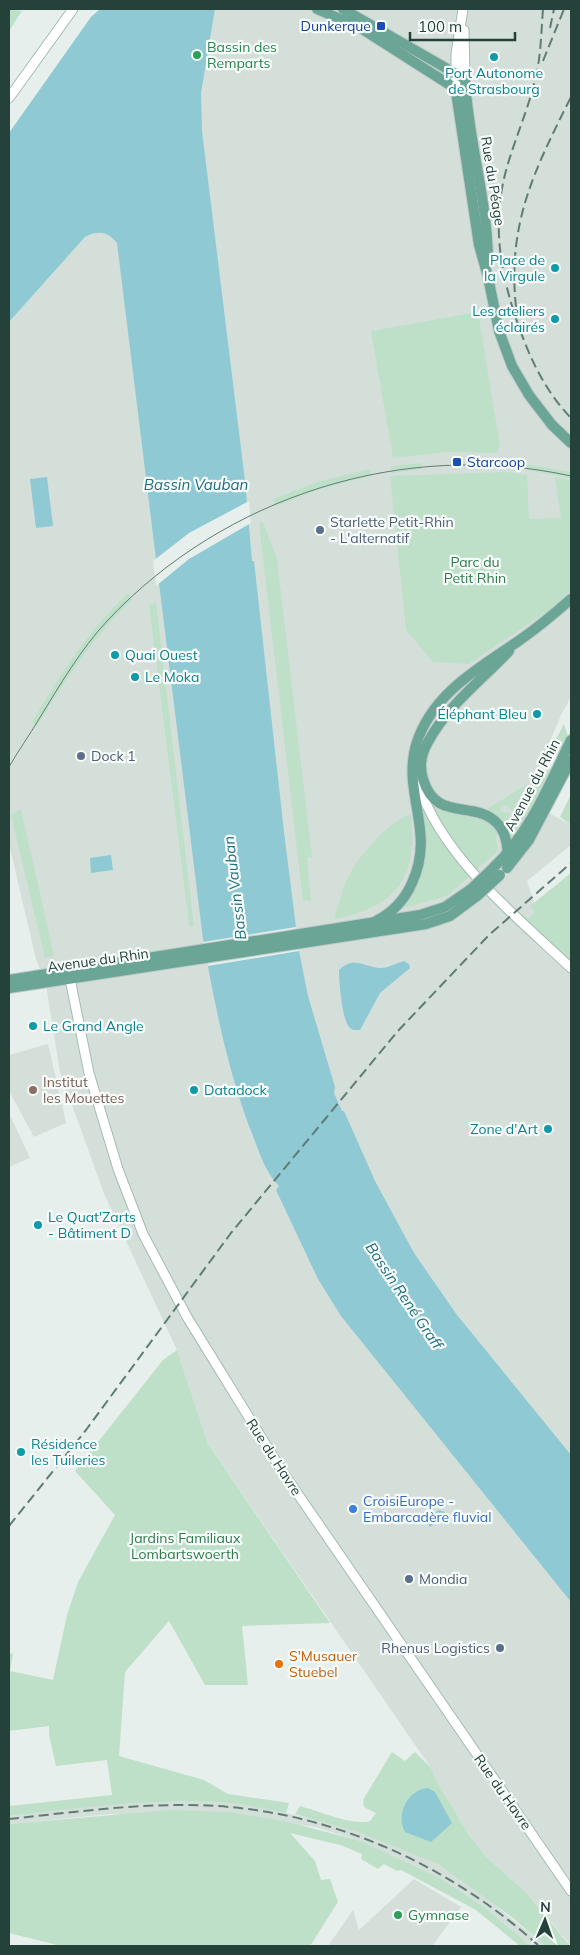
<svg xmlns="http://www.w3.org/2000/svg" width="580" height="1955" viewBox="0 0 580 1955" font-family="Mulish,sans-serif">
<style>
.built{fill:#d4dfda}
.green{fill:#bfe0c8}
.water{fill:#8ec9d4}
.pier{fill:#e6efeb}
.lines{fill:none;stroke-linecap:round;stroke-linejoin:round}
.secondary-casing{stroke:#a4bbb3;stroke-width:11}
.primary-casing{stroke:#c2cac8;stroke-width:12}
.secondary{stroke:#fff;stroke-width:9}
.primary{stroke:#6aa596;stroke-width:10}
.tram{stroke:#5f7d75;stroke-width:1}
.rail{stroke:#5f7d75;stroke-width:2;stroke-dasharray:10 5;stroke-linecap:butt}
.primary-bridge-casing{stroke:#c2cac8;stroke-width:12;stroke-linecap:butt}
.primary-bridge{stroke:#6aa596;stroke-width:10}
.transit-dot{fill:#1a4fb4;stroke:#f7fbf9;stroke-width:2}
.leisure-dot{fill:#2e9e5b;stroke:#f7fbf9;stroke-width:2}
.culture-dot{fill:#0f9aa8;stroke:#f7fbf9;stroke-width:2}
.service-dot{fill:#5c6f8a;stroke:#f7fbf9;stroke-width:2}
.education-dot{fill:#8d6e63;stroke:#f7fbf9;stroke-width:2}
.shop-dot{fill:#3f7fe0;stroke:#f7fbf9;stroke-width:2}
.food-dot{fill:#e8710a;stroke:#f7fbf9;stroke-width:2}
.labels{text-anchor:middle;stroke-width:4.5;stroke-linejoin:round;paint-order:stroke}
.transit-label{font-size:14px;fill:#164399;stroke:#f7fbf9;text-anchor:end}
.leisure-label{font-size:14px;fill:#27864d;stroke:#f7fbf9;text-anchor:start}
.culture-label{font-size:14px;fill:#0d838f;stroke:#f7fbf9;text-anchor:start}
.street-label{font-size:14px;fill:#24423a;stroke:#f7fbf9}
.service-label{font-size:14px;fill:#4e5e75;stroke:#f7fbf9;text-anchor:start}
.park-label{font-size:14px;fill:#2d7a4b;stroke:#f7fbf9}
.education-label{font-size:14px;fill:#785e54;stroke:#f7fbf9;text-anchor:start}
.shop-label{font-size:14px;fill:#366cbe;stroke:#f7fbf9;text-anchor:start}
.food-label{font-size:14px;fill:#c56008;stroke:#f7fbf9;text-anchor:start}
.water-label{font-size:15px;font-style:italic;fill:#1c6f80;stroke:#f7fbf9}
</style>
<rect width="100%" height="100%" fill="#e6efeb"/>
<g class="built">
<path d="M215 9H571V697L561 715 525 800 571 825V845L527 881 535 906 571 945V1946L524 1890 487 1858 469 1835 437 1782 431 1768 208 1444 177 1350 105 1196 60 1072 46 985 36 959 9 844V322L85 237 98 232 200 94Z"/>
<path d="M48 1044 66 1123 34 1137 9 1091V1055Z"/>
<path d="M9 1113 30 1158 9 1167Z"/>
<path d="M162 1801 216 1802 249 1805 336 1824 384 1841 438 1864 469 1884 545 1946H531L483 1906 440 1878 361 1841 312 1826 110 1814 9 1824V1816L111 1804Z"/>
<path d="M414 1879 461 1907 432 1946H328L353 1910 359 1930Z"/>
</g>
<g class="green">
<path d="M9 9 22 11 9 31Z"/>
<path d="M478 312 500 446 497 453 447 452 393 458 371 331Z"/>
<path d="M491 461 520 464 518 469 491 467Z"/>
<path d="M421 463 422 469 392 473 391 466Z"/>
<path d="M525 464 571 472V478L527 470Z"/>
<path d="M370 469 371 476 323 488 276 506 273 499 317 482Z"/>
<path d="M507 472 527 475 529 519 561 518 555 477 571 480V591L551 609 469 664 433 662 406 630 390 476Z"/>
<path d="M263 522 277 559 312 857 307 858 311 900 303 901 259 524Z"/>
<path d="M128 593 133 599C93 636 66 680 37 726L32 722C60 675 88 631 128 593Z"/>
<path d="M156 603 194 926 190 927 189 924 149 604Z"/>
<path d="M564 724 568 737 558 753 541 768Z"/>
<path d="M553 766 521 829 509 846 507 835 533 780Z"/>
<path d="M527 784 513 811 507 805 500 807 502 812 511 814 506 825 487 809Z"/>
<path d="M571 794V825L560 817Z"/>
<path d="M430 801 447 812 474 815 488 820 500 833 496 837 498 851 476 870 452 844Z"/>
<path d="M421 803 444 845 471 875 447 896 397 910 411 889Z"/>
<path d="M21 809 54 956 45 958 11 815Z"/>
<path d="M411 814C419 877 396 908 334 919 339 904 343 886 351 872 361 853 391 820 411 814Z"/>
<path d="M571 873V964L520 915 522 913 528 919 535 912 530 906Z"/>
<path d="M177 1350 208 1444 330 1623 242 1626 248 1685H205L169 1621 125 1672 119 1756 204 1780 228 1794 289 1803 286 1813C262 1808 239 1803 214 1802 145 1799 77 1808 9 1816V1806L112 1795 107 1760 56 1766 49 1735V1726L9 1731V1653L13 1654 10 1671 53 1680 67 1615 78 1582 115 1515 75 1471 163 1360Z"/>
<path d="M392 1752 405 1761 415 1752 431 1768 437 1782 469 1835 487 1858 524 1890 570 1946H545L513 1918 438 1864 358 1832 295 1814 300 1806C318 1811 353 1826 370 1821L376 1813 364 1807 363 1800Z"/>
<path d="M170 1810 229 1812 284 1821 361 1841 440 1878 483 1906 531 1946H520L476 1910 401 1870 397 1871 384 1864 378 1869 361 1859 362 1854 340 1845 290 1833 315 1861 321 1880 330 1879 338 1902 310 1946H61L9 1933V1824Z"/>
</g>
<g class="water">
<path d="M100 9H215L201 93 202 131 245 481 252 561H254L284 832 299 951 308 996 335 1087 334 1093 342 1111H344L375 1181 414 1253 457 1315 571 1455V1602L341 1316 318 1279 276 1190 279 1186C265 1172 260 1154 253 1136 228 1073 215 1006 203 939L117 243C108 231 98 230 85 237L9 322V133L91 17Z"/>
<path d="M47 477 53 526 36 528 30 479Z"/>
<path d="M111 855 113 870 91 873 90 858Z"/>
<path d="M404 961 409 964 410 968 380 993 360 1030C356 1030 352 1031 349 1027 342 1018 339 982 339 970 355 955 365 968 381 968 389 968 396 963 404 961Z"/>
<path d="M439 1510 445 1512 447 1515 430 1527 425 1520Z"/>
<path d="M428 1788 435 1792 452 1823 431 1842 405 1832C395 1815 408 1789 428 1788Z"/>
</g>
<g class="pier">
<path d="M249 501 251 523 189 559 156 586 153 561 189 533Z"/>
<path d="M296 927 299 951 208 966 203 942Z"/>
</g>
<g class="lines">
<g class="secondary-casing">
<g id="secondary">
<path d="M464 30 465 79"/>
<path d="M456 92V54L463 9"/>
<path d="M9 98 73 9"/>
<path d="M416 772C430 847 517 917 571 968"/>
<path d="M70 979 89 1073 118 1169 143 1234 187 1317 282 1471 571 1891"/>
</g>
</g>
<g class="primary-casing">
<g id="primary">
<path d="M317 9 359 27 450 85 456 92 479 245 488 277 499 331 512 366 529 395 552 425 571 443"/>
<path d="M343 9 465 79C468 141 488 201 488 263"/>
<path d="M508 866C508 852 508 834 497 823 473 799 436 823 423 779 419 766 421 754 428 742 448 705 481 681 509 651"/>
<path d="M493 868C530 833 549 785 571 740"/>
<path d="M507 868 529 840 571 760"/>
<path d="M376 921C392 913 405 899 412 883 436 832 402 793 416 745 431 695 477 669 517 642 536 629 554 614 571 599"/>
<path d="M9 980 420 915 445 907 471 889"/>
<path d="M9 988 426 924 450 916 477 896"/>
</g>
</g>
<use href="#secondary" class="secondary"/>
<use href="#primary" class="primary"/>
<path class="tram" d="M9 767C18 751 29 736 39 719 60 685 80 650 108 620 225 496 404 439 571 476"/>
<g class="rail">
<path d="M543 9C541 34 541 60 534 84 527 112 515 139 507 167 491 222 500 274 519 327 531 361 546 392 571 418"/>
<path d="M550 28 554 9"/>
<path d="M543 61 564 9"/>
<path d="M516 307C507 223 535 169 571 97"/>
<path d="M9 1526 86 1430 231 1233 397 1032 489 935 571 863"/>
<path d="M9 1819C66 1813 124 1805 182 1805 314 1804 442 1858 539 1946"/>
</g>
<g class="primary-bridge-casing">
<g id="primary-bridge">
<path d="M471 889 493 868"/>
<path d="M477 896 500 875"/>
</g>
</g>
<use href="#primary-bridge" class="primary-bridge"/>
</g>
<g class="transit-dot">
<rect x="376" y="21" width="10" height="10" rx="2.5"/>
<rect x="452" y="457" width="10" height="10" rx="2.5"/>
</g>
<g class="leisure-dot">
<circle cx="197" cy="55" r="5"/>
<circle cx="398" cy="1915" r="5"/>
</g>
<g class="culture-dot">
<circle cx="494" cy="57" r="5"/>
<circle cx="555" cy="268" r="5"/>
<circle cx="555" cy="319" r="5"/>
<circle cx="115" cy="655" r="5"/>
<circle cx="135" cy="677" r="5"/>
<circle cx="537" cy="714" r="5"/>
<circle cx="33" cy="1026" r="5"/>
<circle cx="194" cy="1090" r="5"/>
<circle cx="548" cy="1129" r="5"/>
<circle cx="38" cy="1225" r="5"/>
<circle cx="21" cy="1452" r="5"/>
</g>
<g class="service-dot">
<circle cx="320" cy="530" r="5"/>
<circle cx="81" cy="756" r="5"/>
<circle cx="409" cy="1579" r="5"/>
<circle cx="500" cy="1648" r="5"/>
</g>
<circle class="education-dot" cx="33" cy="1090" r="5"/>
<circle class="shop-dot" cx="353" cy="1509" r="5"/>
<circle class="food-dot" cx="279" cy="1664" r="5"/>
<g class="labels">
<g class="transit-label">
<text x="371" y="31">Dunkerque</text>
<text x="467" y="467" text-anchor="start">Starcoop</text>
</g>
<g class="leisure-label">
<text x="207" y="52">Bassin des<tspan x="207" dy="16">Remparts</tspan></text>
<text x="408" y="1920">Gymnase</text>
</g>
<g class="culture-label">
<text x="494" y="78" text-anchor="middle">Port Autonome<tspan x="494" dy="16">de Strasbourg</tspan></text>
<text x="545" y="265" text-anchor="end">Place de<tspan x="545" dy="16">la Virgule</tspan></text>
<text x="545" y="316" text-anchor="end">Les ateliers<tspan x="545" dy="16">éclairés</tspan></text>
<text x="125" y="660">Quai Ouest</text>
<text x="145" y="682">Le Moka</text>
<text x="527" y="719" text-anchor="end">Éléphant Bleu</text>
<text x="43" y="1031">Le Grand Angle</text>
<text x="204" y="1095">Datadock</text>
<text x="538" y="1134" text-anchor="end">Zone d'Art</text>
<text x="48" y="1222">Le Quat'Zarts<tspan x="48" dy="16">- Bâtiment D</tspan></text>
<text x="31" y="1449">Résidence<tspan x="31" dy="16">les Tuileries</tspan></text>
</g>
<g class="street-label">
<text transform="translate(493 181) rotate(81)" y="5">Rue du Péage</text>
<text transform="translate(532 785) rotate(-62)" y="5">Avenue du Rhin</text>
<text transform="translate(98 960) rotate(-8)" y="5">Avenue du Rhin</text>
<text transform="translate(274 1457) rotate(57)" y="5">Rue du Havre</text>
<text transform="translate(503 1792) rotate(55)" y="5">Rue du Havre</text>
</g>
<g class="service-label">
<text x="330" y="527">Starlette Petit-Rhin<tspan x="330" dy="16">- L'alternatif</tspan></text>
<text x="91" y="761">Dock 1</text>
<text x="419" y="1584">Mondia</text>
<text x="490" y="1653" text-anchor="end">Rhenus Logistics</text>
</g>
<g class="park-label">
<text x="475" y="567">Parc du<tspan x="475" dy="16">Petit Rhin</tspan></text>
<text x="185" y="1543">Jardins Familiaux<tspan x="185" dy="16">Lombartswoerth</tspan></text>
</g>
<g class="education-label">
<text x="43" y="1087">Institut<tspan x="43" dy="16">les Mouettes</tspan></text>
</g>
<g class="shop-label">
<text x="363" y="1506">CroisiEurope -<tspan x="363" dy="16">Embarcadère fluvial</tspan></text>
</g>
<g class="food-label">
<text x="289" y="1661">S'Musauer<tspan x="289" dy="16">Stuebel</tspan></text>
</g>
<g class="water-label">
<text x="196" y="490">Bassin Vauban</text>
<text transform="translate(235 888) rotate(-97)" y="5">Bassin Vauban</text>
<text transform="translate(404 1296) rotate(56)" y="5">Bassin René Graff</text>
</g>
</g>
<rect width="580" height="1955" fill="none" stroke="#24423a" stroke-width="20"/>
<g transform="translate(545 1920) rotate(2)" stroke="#f7fbf9" stroke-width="4" paint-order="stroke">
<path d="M0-4L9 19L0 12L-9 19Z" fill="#24423a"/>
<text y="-8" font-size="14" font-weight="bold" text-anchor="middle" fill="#24423a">N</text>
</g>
<path d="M410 32v8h105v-8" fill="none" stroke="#24423a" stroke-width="2.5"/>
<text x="418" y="32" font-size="15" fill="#24423a" stroke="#f7fbf9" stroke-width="4" paint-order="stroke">100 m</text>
</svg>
